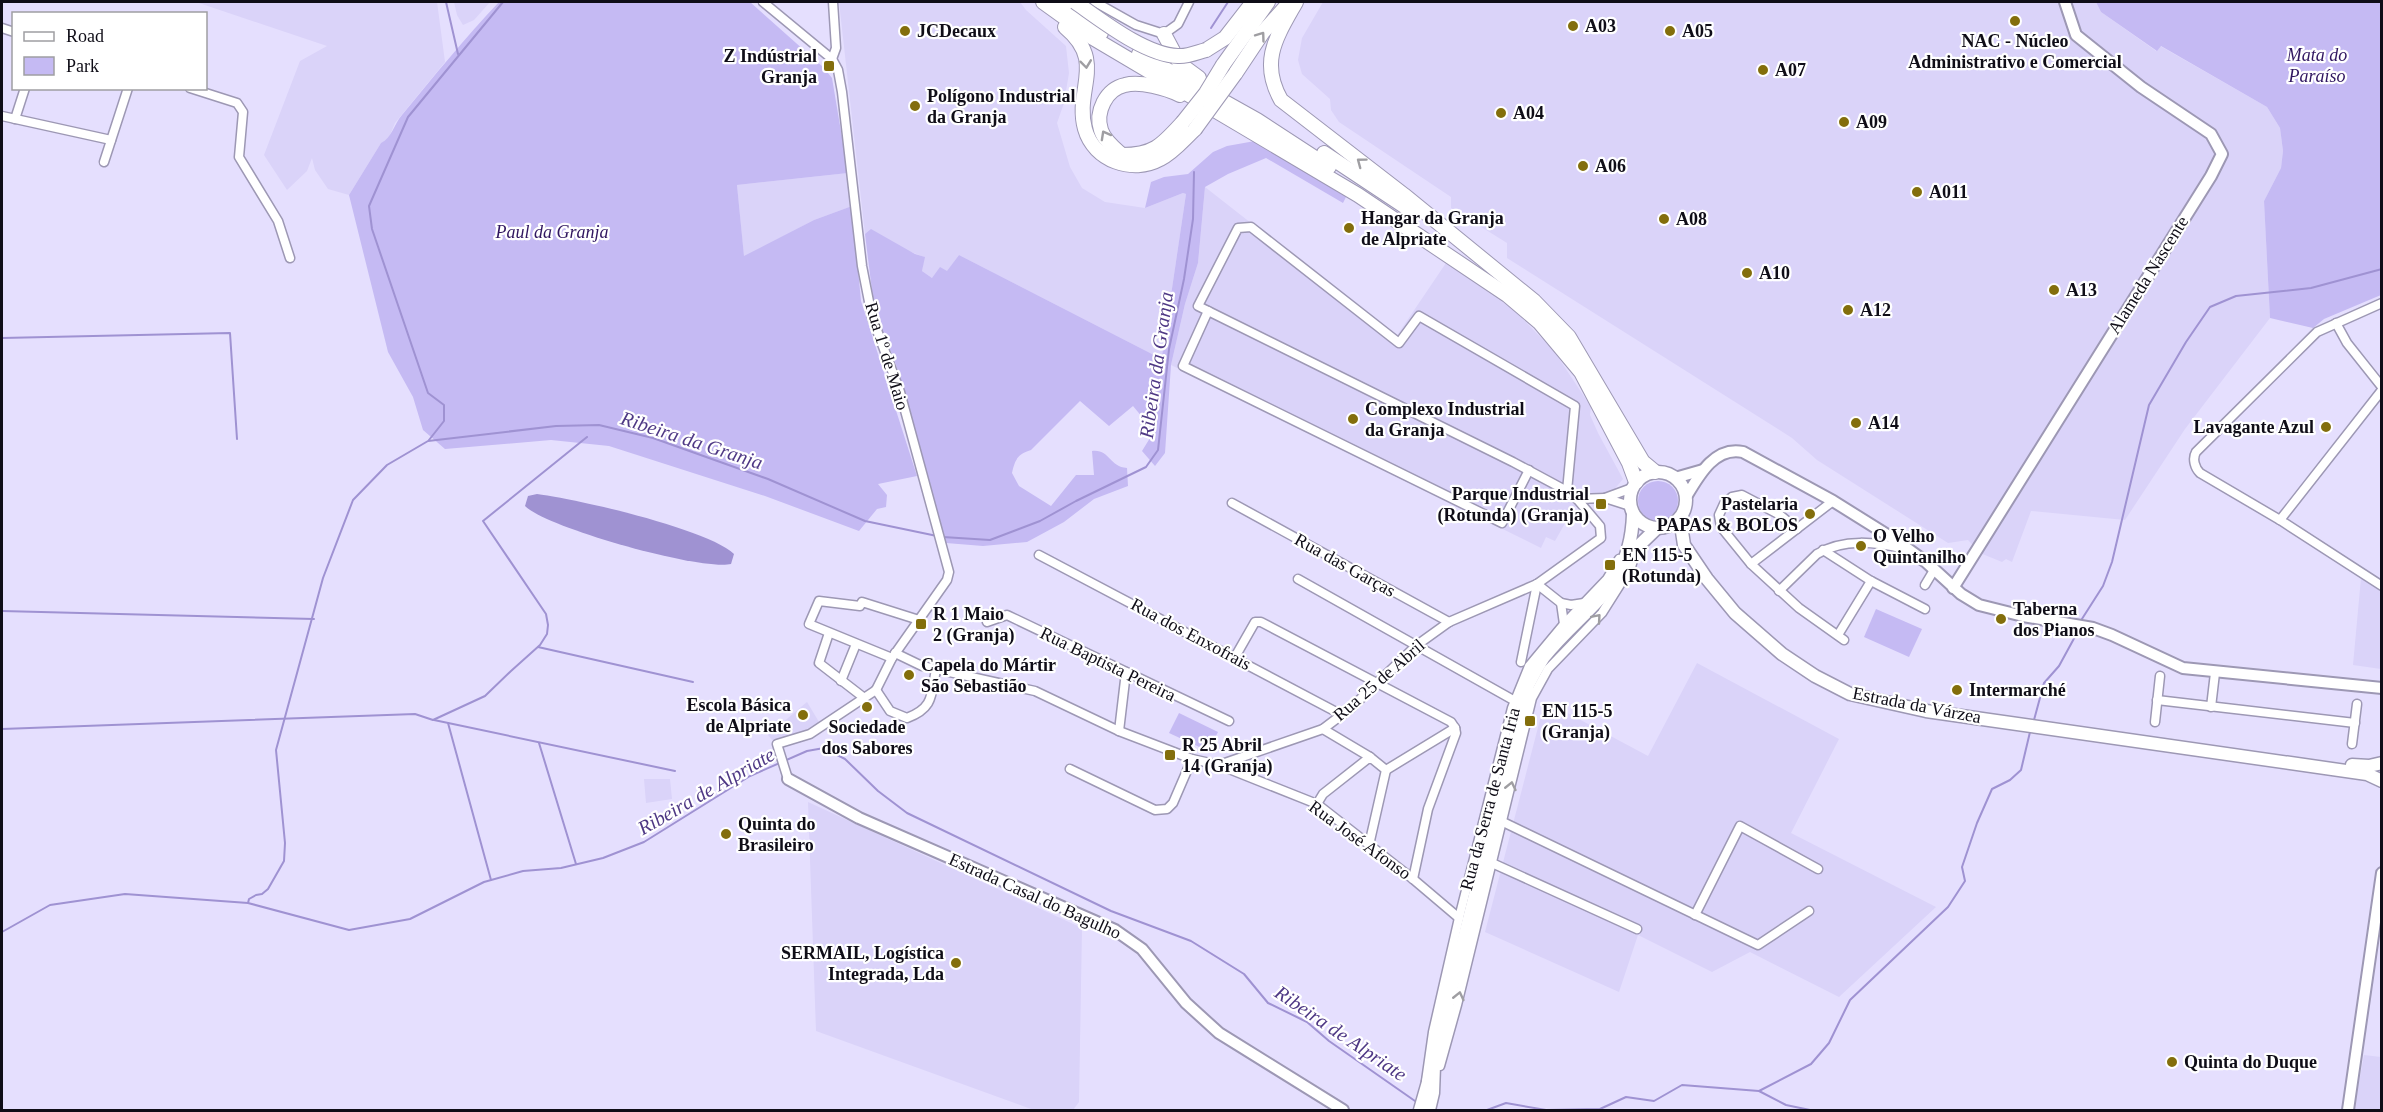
<svg xmlns="http://www.w3.org/2000/svg" width="2383" height="1112" viewBox="0 0 2383 1112" font-family="'Times New Roman',serif">
<style>
.built{fill:#dad3f9}
.green{fill:#c5baf3}
.water{fill:#9f92d2}
.lines{fill:none;stroke-linecap:round;stroke-linejoin:round}
.stream{stroke:#9f92d2;stroke-width:2}
.minor-casing{stroke:#9d98b4;stroke-width:11}
.tertiary-casing{stroke:#9d98b4;stroke-width:14}
.primary-casing{stroke:#9d98b4;stroke-width:15}
.trunk-casing{stroke:#9d98b4;stroke-width:16}
.minor{stroke:#fff;stroke-width:8}
.tertiary{stroke:#fff;stroke-width:10}
.primary{stroke:#fff;stroke-width:12}
.trunk{stroke:#fff;stroke-width:14}
.trunk-bridge-casing{stroke:#9d98b4;stroke-width:16;stroke-linecap:butt}
.trunk-bridge{stroke:#fff;stroke-width:14}
.oneway{stroke:#9f9ea2}
.poi-dot{fill:#836e0c;stroke:#fff;stroke-width:2}
.labels{text-anchor:middle;stroke-width:4.5;stroke-linejoin:round;paint-order:stroke}
.poi-label{font-size:18px;font-weight:bold;fill:#0f0d17;stroke:#fff;text-anchor:start}
.park-label{font-size:18px;font-style:italic;fill:#301660;stroke:#fff}
.street-label{font-size:18px;fill:#0f0d17;stroke:#fff}
.water-label{font-size:20px;font-style:italic;fill:#4f3985;stroke:#fff}
</style>
<rect width="100%" height="100%" fill="#e5dffe"/>
<g class="built">
<path d="M196 2H437L445 62 395 123 388 140 381 143 349 195 328 189 315 170 312 158 307 171 287 190 264 155 300 61 327 46Z"/>
<path d="M454 2H490L474 20 463 25 457 15Z"/>
<path d="M839 2H1020L1026 10 1066 46 1069 73 1064 103 1057 123 1070 167 1082 188 1105 202 1145 208 1183 193 1186 194 1162 356 1152 354 959 255 947 272 932 278 922 271 924 257 865 234Z"/>
<path d="M1323 2H2096L2101 12 2156 51 2160 46 2267 107 2280 128 2283 151 2281 168 2264 201 2270 318 2185 429 2125 520 2031 511 2012 562 2006 559 2002 562 1980 553 1968 540 1948 543 1817 460 1792 438 1770 424 1507 258V243L1451 208V197L1339 122 1331 110 1330 99 1302 74 1298 60 1302 38Z"/>
<path d="M848 173 852 206 814 220 744 257 737 185Z"/>
<path d="M1205 187 1396 337 1446 263 1514 310 1554 351 1591 407 1590 415 1598 433 1623 479 1612 492 1587 493 1573 509 1555 541 1546 537 1541 548 1171 365 1185 304 1198 263Z"/>
<path d="M2361 578 2381 591V669L2353 665Z"/>
<path d="M1697 663 1839 739 1791 833 1936 907 1839 997 1750 952 1712 972 1638 935 1619 992 1485 932 1543 708 1547 702 1648 756Z"/>
<path d="M807 702 819 722 799 734 772 740 768 735Z"/>
<path d="M644 779H670L672 799 646 803Z"/>
<path d="M808 802 1082 928 1079 1102 1073 1110H1034L816 1031Z"/>
<path d="M2364 1055 2381 1057V1110H2354Z"/>
</g>
<g class="green">
<path d="M499 2H750L823 67 832 78 848 173 737 185 744 256 814 220 852 206 861 301 917 476 878 484 887 495 886 507 877 509 859 531 765 496 609 446 551 440 445 449 423 430 413 397 388 352 349 195 381 143C392 138 394 124 402 115 434 76 465 38 499 2Z"/>
<path d="M2096 2H2381V295L2324 319 2313 328 2270 318 2264 201 2281 168 2283 151 2280 128 2267 107 2161 46 2157 51 2101 12Z"/>
<path d="M1255 141 1346 197 1343 203 1266 158 1228 174 1205 187 1198 263 1185 304 1171 365 1165 453 1155 466 1142 451 1150 438 1148 424 1133 406 1109 426 1080 401 1031 450C1018 454 1015 459 1012 473L1019 486 1051 506 1076 475H1094L1092 451C1110 449 1109 467 1127 468L1128 486 1094 499 1064 522 1027 542 983 546 946 543 904 389 894 359 875 315 865 234 871 229 915 254 925 257 922 271 932 278 940 267 947 271 959 255 1152 354 1162 356 1186 194 1183 193 1145 208 1151 182 1164 177 1188 174 1213 152 1227 146Z"/>
<circle cx="1658" cy="501" r="20"/>
<path d="M1876 609 1922 629 1909 657 1864 637Z"/>
<path d="M1179 713 1218 732 1208 751 1169 733Z"/>
</g>
<path class="water" d="M537 494C577 499 708 529 734 554L731 564C701 571 547 528 525 506L528 496Z"/>
<g class="lines">
<g class="stream">
<path d="M446 2 458 54"/>
<path d="M1211 28 1228 2"/>
<path d="M2 338 230 333 237 439"/>
<path d="M429 440 444 421V405L428 393 372 229 369 206 408 117 503 2"/>
<path d="M943 537 990 540 1040 521 1076 501 1146 467 1158 450 1169 349 1184 279 1193 219 1194 172"/>
<path d="M2 611 314 619"/>
<path d="M2080 622 2103 586 2112 562 2149 405 2186 342 2210 307 2236 296 2311 288 2382 269"/>
<path d="M538 647 693 682"/>
<path d="M434 720 675 771"/>
<path d="M2034 720 2044 683 2059 666 2077 633"/>
<path d="M448 723 491 880"/>
<path d="M2 729 415 714 433 720 485 696 511 671 540 645 547 634 548 625 546 614 483 521 587 437"/>
<path d="M539 743 576 864"/>
<path d="M248 903 249 899 256 895 262 894 268 889 284 861 285 843 276 750 323 578 353 500 387 465 428 441 556 426 599 425 653 438 768 479 865 521 937 536"/>
<path d="M2 932 50 905 125 894 248 903 349 930 410 919 484 882 523 871 561 868 603 858 644 842 750 776 807 751 824 748 845 759 878 791 907 813 1111 911 1191 941 1244 974 1268 1003 1307 1022 1329 1041 1415 1101"/>
<path d="M1759 1091 1811 1064 1829 1043 1850 1000 1948 907 1965 881 1962 867 1977 823 1992 789 2010 780 2021 770 2030 732"/>
<path d="M1487 1110 1506 1103 1546 1110 1600 1109 1626 1097 1654 1101 1682 1085 1759 1091 1786 1105 1810 1110"/>
</g>
<g class="minor-casing">
<g id="minor">
<path d="M763 2 832 59 838 70 842 92 862 266 872 317 900 392 949 572 947 580 892 658 876 690"/>
<path d="M1095 2 1136 25 1164 34 1178 24 1189 2"/>
<path d="M2 28 14 32"/>
<path d="M832 59 836 48 833 2"/>
<path d="M190 88 237 103 243 112 239 157 278 221 290 258"/>
<path d="M2 116 111 140"/>
<path d="M15 119 25 88"/>
<path d="M104 162 128 88"/>
<path d="M2382 303 2317 332 2196 452C2192 459 2195 468 2200 473L2280 520 2382 586"/>
<path d="M1208 311 1183 366 1502 523 1529 470"/>
<path d="M2336 323 2347 343 2382 387"/>
<path d="M1605 498 1632 488"/>
<path d="M1577 499 1605 498 1630 506"/>
<path d="M1232 503 1449 622"/>
<path d="M2280 520 2382 390"/>
<path d="M1797 529 1780 515 1742 495 1732 497 1724 504 1719 515 1721 527 1751 564 1799 608 1844 640"/>
<path d="M1823 550 1871 581 1925 609"/>
<path d="M1039 555 1342 715"/>
<path d="M1751 564 1833 501"/>
<path d="M1298 579 1515 701"/>
<path d="M1537 584 1561 603 1564 624"/>
<path d="M1925 585 1934 570"/>
<path d="M1779 591 1817 554C1844 538 1876 542 1905 549"/>
<path d="M1561 603 1571 605 1584 603"/>
<path d="M987 622 1007 615 1229 721"/>
<path d="M829 633 819 663 863 697"/>
<path d="M1838 635 1871 581"/>
<path d="M895 653 922 666 1035 691 1119 731 1192 759 1219 765 1323 729 1352 707 1417 645 1449 622 1537 584 1601 538 1600 526 1577 499 1567 491 1513 462 1198 306 1238 228 1251 227 1399 343 1419 316 1575 406 1567 491"/>
<path d="M1235 657 1255 622H1261L1451 722 1455 728"/>
<path d="M892 658 809 624 819 601 860 606 862 602 919 620"/>
<path d="M1521 662 1537 584"/>
<path d="M841 681 856 644"/>
<path d="M876 690 890 711 907 718C934 708 931 695 936 669"/>
<path d="M2157 700 2355 723"/>
<path d="M2211 707 2215 673"/>
<path d="M2155 722 2160 676"/>
<path d="M1323 729 1370 757"/>
<path d="M1119 731 1126 672"/>
<path d="M2352 744 2357 704"/>
<path d="M1219 765 1317 804 1413 879 1459 918"/>
<path d="M1070 769 1155 810 1167 809 1173 803 1192 759"/>
<path d="M1386 770 1455 728"/>
<path d="M788 779 777 744 810 734 876 690"/>
<path d="M1317 804 1323 794 1370 757 1386 770 1369 845"/>
<path d="M1503 822 1758 945 1809 911"/>
<path d="M1492 863 1637 929"/>
<path d="M1413 879 1428 809 1456 733 1455 728"/>
<path d="M1695 915 1740 826 1818 869"/>
<path d="M1440 1066 1457 1005 1532 698 1548 669 1602 613 1631 567 1636 550"/>
<path d="M1426 1081 1433 1032 1459 918 1512 708 1529 666 1564 624 1607 579 1619 559"/>
</g>
</g>
<g class="tertiary-casing">
<g id="tertiary">
<path d="M1675 478 1703 470"/>
<path d="M1686 497C1699 475 1715 446 1743 452L1833 501 1897 541 1926 562 1961 594 1979 605 2023 616 2093 628 2112 635 2183 668 2382 688"/>
<path d="M1953 588 2211 176 2222 154 2211 134 2141 87 2076 35 2065 2"/>
<path d="M788 779 859 818 1115 930 1142 949 1186 1003 1219 1033 1343 1110"/>
<path d="M2348 1110 2382 873"/>
</g>
</g>
<g class="primary-casing">
<g id="primary">
<circle cx="1658" cy="500" r="28"/>
<path d="M1680 518 1684 545 1707 579 1735 613 1782 654 1815 676 1850 694 1926 711 2367 774 2382 781"/>
<path d="M1627 557 1657 528"/>
<path d="M2352 765 2369 766 2382 763"/>
<path d="M1420 1110 1430 1075"/>
<path d="M1429 1110 1433 1093 1434 1066 1450 994 1528 685C1533 676 1538 666 1544 657 1585 606 1631 589 1633 514"/>
</g>
</g>
<g class="trunk-casing">
<g id="trunk">
<path d="M1043 2 1093 38 1358 195 1507 295 1540 323 1581 372 1629 463 1636 482"/>
<path d="M1062 2 1101 33"/>
<path d="M1296 2C1277 36 1259 61 1281 100L1404 195 1534 301 1569 337 1643 462 1655 472"/>
<path d="M1065 27C1107 62 1074 89 1085 129 1094 161 1133 174 1160 159 1174 152 1184 139 1195 129"/>
<path d="M1164 34 1180 64 1199 78"/>
<path d="M1206 50 1225 38 1253 2"/>
<path d="M1139 54 1257 120 1329 167"/>
<path d="M1223 65 1268 2"/>
<path d="M1235 74 1263 32 1290 2"/>
<path d="M1180 95C1166 88 1140 81 1125 85 1106 89 1095 112 1101 130 1104 140 1114 148 1122 155 1154 155 1162 145 1183 122"/>
<path d="M1324 153 1413 212"/>
</g>
</g>
<use href="#minor" class="minor"/>
<use href="#tertiary" class="tertiary"/>
<use href="#primary" class="primary"/>
<use href="#trunk" class="trunk"/>
<g class="trunk-bridge-casing">
<g id="trunk-bridge">
<path d="M1075 2C1101 20 1145 55 1178 56 1187 57 1198 52 1206 50"/>
<path d="M1183 122 1206 93 1223 65"/>
<path d="M1195 129 1235 74"/>
</g>
</g>
<use href="#trunk-bridge" class="trunk-bridge"/>
</g>
<defs><path id="oneway-chevron" d="M-2-3.5L2.5 0L-2 3.5" fill="none" stroke-width="1.6" stroke-linecap="round" stroke-linejoin="round" transform="scale(1.5)"/></defs>
<g class="oneway">
<use href="#oneway-chevron" transform="translate(1261 36) rotate(-54)"/>
<use href="#oneway-chevron" transform="translate(1086 64) rotate(83)"/>
<use href="#oneway-chevron" transform="translate(1105 135) rotate(-119)"/>
<use href="#oneway-chevron" transform="translate(1361 162) rotate(-143)"/>
<use href="#oneway-chevron" transform="translate(1597 618) rotate(-49)"/>
<use href="#oneway-chevron" transform="translate(1511 786) rotate(-77)"/>
<use href="#oneway-chevron" transform="translate(1459 996) rotate(-77)"/>
</g>
<g class="poi-dot">
<circle cx="2015" cy="21" r="6"/>
<circle cx="1573" cy="26" r="6"/>
<circle cx="905" cy="31" r="6"/>
<circle cx="1670" cy="31" r="6"/>
<rect x="823" y="60" width="12" height="12" rx="3"/>
<circle cx="1763" cy="70" r="6"/>
<circle cx="915" cy="106" r="6"/>
<circle cx="1501" cy="113" r="6"/>
<circle cx="1844" cy="122" r="6"/>
<circle cx="1583" cy="166" r="6"/>
<circle cx="1917" cy="192" r="6"/>
<circle cx="1664" cy="219" r="6"/>
<circle cx="1349" cy="228" r="6"/>
<circle cx="1747" cy="273" r="6"/>
<circle cx="2054" cy="290" r="6"/>
<circle cx="1848" cy="310" r="6"/>
<circle cx="1353" cy="419" r="6"/>
<circle cx="1856" cy="423" r="6"/>
<circle cx="2326" cy="427" r="6"/>
<rect x="1595" y="498" width="12" height="12" rx="3"/>
<circle cx="1810" cy="514" r="6"/>
<circle cx="1861" cy="546" r="6"/>
<rect x="1604" y="559" width="12" height="12" rx="3"/>
<circle cx="2001" cy="619" r="6"/>
<rect x="915" y="618" width="12" height="12" rx="3"/>
<circle cx="909" cy="675" r="6"/>
<circle cx="1957" cy="690" r="6"/>
<circle cx="867" cy="707" r="6"/>
<circle cx="803" cy="715" r="6"/>
<rect x="1524" y="715" width="12" height="12" rx="3"/>
<rect x="1164" y="749" width="12" height="12" rx="3"/>
<circle cx="726" cy="834" r="6"/>
<circle cx="956" cy="963" r="6"/>
<circle cx="2172" cy="1062" r="6"/>
</g>
<g class="labels">
<g class="poi-label">
<text x="1585" y="32">A03</text>
<text x="917" y="37">JCDecaux</text>
<text x="1682" y="37">A05</text>
<text x="2015" y="47" text-anchor="middle">NAC - Núcleo<tspan x="2015" dy="21">Administrativo e Comercial</tspan></text>
<text x="817" y="62" text-anchor="end">Z Indústrial<tspan x="817" dy="21">Granja</tspan></text>
<text x="1775" y="76">A07</text>
<text x="927" y="102">Polígono Industrial<tspan x="927" dy="21">da Granja</tspan></text>
<text x="1513" y="119">A04</text>
<text x="1856" y="128">A09</text>
<text x="1595" y="172">A06</text>
<text x="1929" y="198">A011</text>
<text x="1361" y="224">Hangar da Granja<tspan x="1361" dy="21">de Alpriate</tspan></text>
<text x="1676" y="225">A08</text>
<text x="1759" y="279">A10</text>
<text x="2066" y="296">A13</text>
<text x="1860" y="316">A12</text>
<text x="1365" y="415">Complexo Industrial<tspan x="1365" dy="21">da Granja</tspan></text>
<text x="1868" y="429">A14</text>
<text x="2314" y="433" text-anchor="end">Lavagante Azul</text>
<text x="1589" y="500" text-anchor="end">Parque Industrial<tspan x="1589" dy="21">(Rotunda) (Granja)</tspan></text>
<text x="1798" y="510" text-anchor="end">Pastelaria<tspan x="1798" dy="21">PAPAS &amp; BOLOS</tspan></text>
<text x="1873" y="542">O Velho<tspan x="1873" dy="21">Quintanilho</tspan></text>
<text x="1622" y="561">EN 115-5<tspan x="1622" dy="21">(Rotunda)</tspan></text>
<text x="2013" y="615">Taberna<tspan x="2013" dy="21">dos Pianos</tspan></text>
<text x="933" y="620">R 1 Maio<tspan x="933" dy="21">2 (Granja)</tspan></text>
<text x="921" y="671">Capela do Mártir<tspan x="921" dy="21">São Sebastião</tspan></text>
<text x="1969" y="696">Intermarché</text>
<text x="791" y="711" text-anchor="end">Escola Básica<tspan x="791" dy="21">de Alpriate</tspan></text>
<text x="1542" y="717">EN 115-5<tspan x="1542" dy="21">(Granja)</tspan></text>
<text x="867" y="733" text-anchor="middle">Sociedade<tspan x="867" dy="21">dos Sabores</tspan></text>
<text x="1182" y="751">R 25 Abril<tspan x="1182" dy="21">14 (Granja)</tspan></text>
<text x="738" y="830">Quinta do<tspan x="738" dy="21">Brasileiro</tspan></text>
<text x="944" y="959" text-anchor="end">SERMAIL, Logística<tspan x="944" dy="21">Integrada, Lda</tspan></text>
<text x="2184" y="1068">Quinta do Duque</text>
</g>
<g class="park-label">
<text x="2317" y="61">Mata do<tspan x="2317" dy="21">Paraíso</tspan></text>
<text x="552" y="238">Paul da Granja</text>
</g>
<g class="street-label">
<text transform="translate(2148 275) rotate(-58)" y="6">Alameda Nascente</text>
<text transform="translate(887 356) rotate(73)" y="6">Rua 1º de Maio</text>
<text transform="translate(1345 565) rotate(29)" y="6">Rua das Garças</text>
<text transform="translate(1191 634) rotate(28)" y="6">Rua dos Enxofrais</text>
<text transform="translate(1108 664) rotate(26)" y="6">Rua Baptista Pereira</text>
<text transform="translate(1379 680) rotate(-41)" y="6">Rua 25 de Abril</text>
<text transform="translate(1917 705) rotate(11)" y="6">Estrada da Várzea</text>
<text transform="translate(1490 799) rotate(-75)" y="6">Rua da Serra de Santa Iria</text>
<text transform="translate(1360 840) rotate(36)" y="6">Rua José Afonso</text>
<text transform="translate(1035 896) rotate(24)" y="6">Estrada Casal do Bagulho</text>
</g>
<g class="water-label">
<text transform="translate(1156 365) rotate(-82)" y="7">Ribeira da Granja</text>
<text transform="translate(692 440) rotate(18)" y="7">Ribeira da Granja</text>
<text transform="translate(706 791) rotate(-30)" y="7">Ribeira de Alpriate</text>
<text transform="translate(1341 1033) rotate(34)" y="7">Ribeira de Alpriate</text>
</g>
</g>
<rect width="2383" height="1112" fill="none" stroke="#0f0d17" stroke-width="6"/>
<rect x="12" y="12" width="195" height="78" fill="#ffffff" stroke="#9f9ea2" stroke-width="1.5"/>
<rect x="24" y="32" width="30" height="9" fill="#ffffff" stroke="#9f9ea2" stroke-width="1.5"/>
<text x="66" y="42" font-size="18" fill="#0f0d17">Road</text>
<rect x="24" y="57" width="30" height="18" fill="#c5baf3" stroke="#9f9ea2" stroke-width="1.5"/>
<text x="66" y="72" font-size="18" fill="#0f0d17">Park</text>
</svg>
